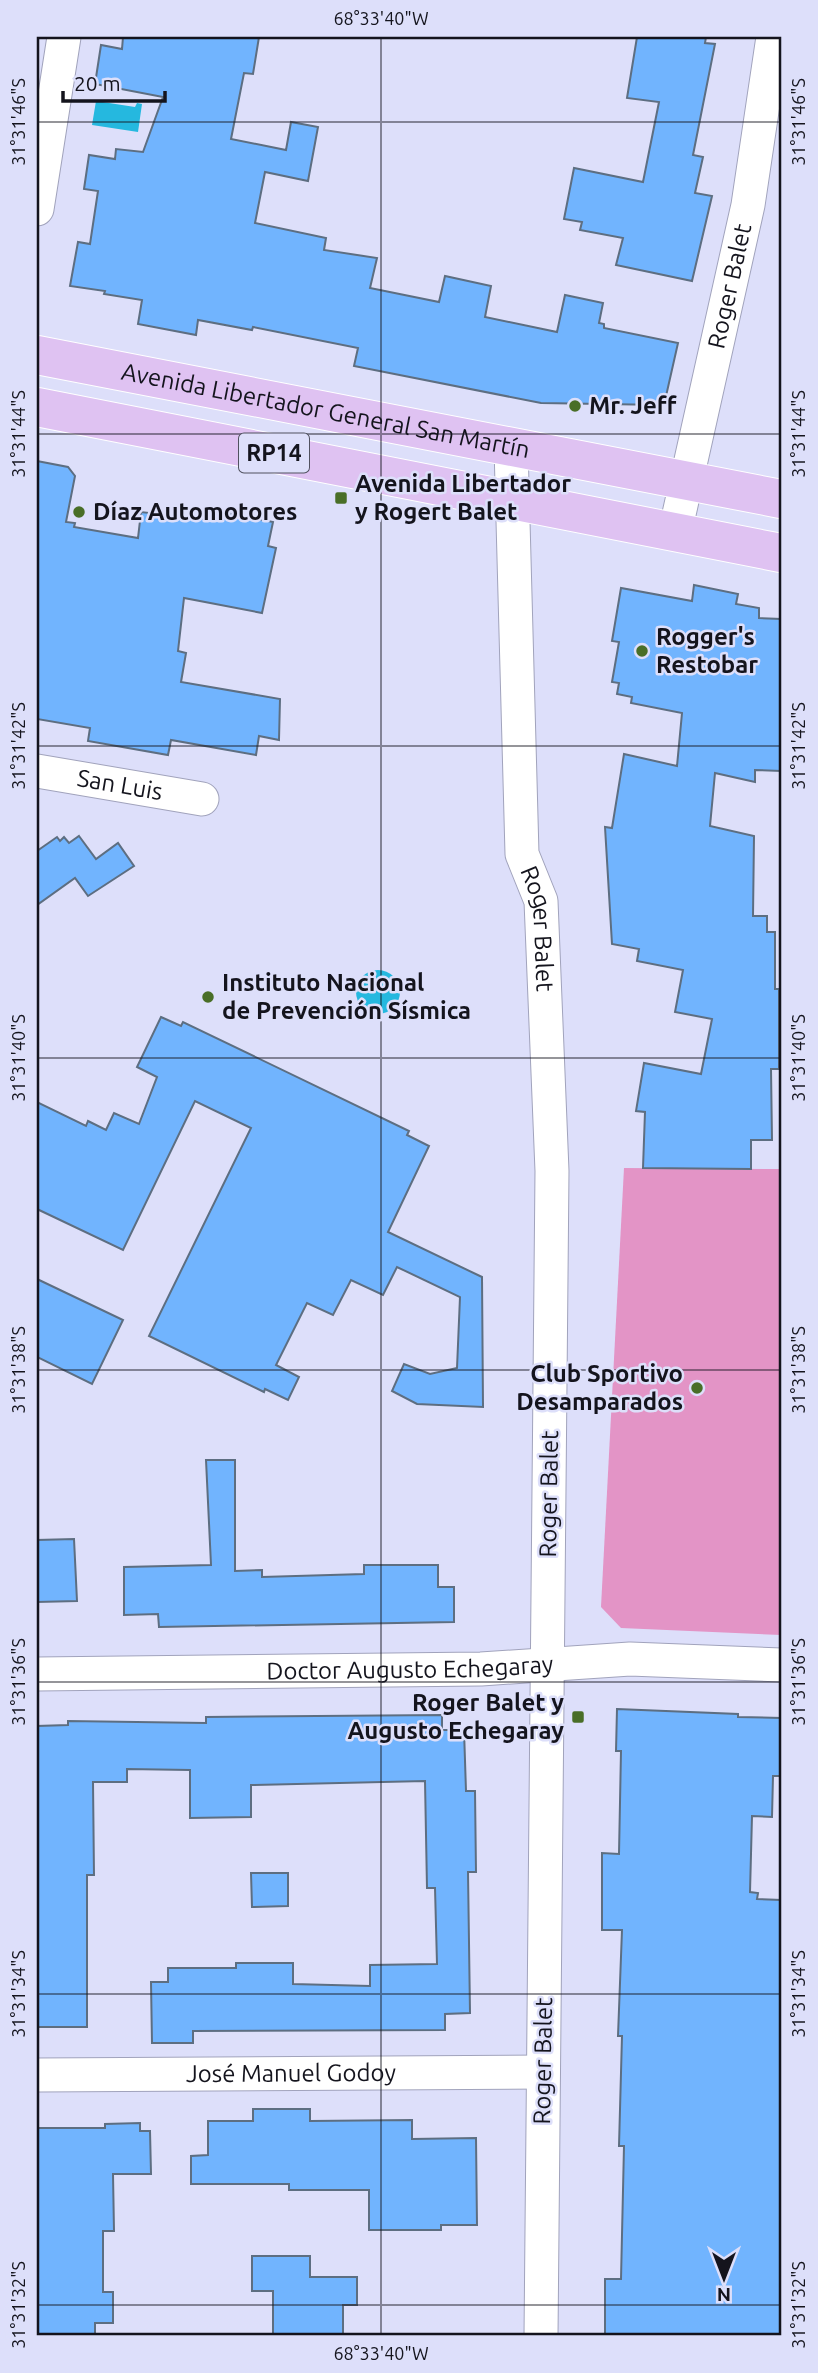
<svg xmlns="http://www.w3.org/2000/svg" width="818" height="2373" viewBox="0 0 818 2373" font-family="Ubuntu,sans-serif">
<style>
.green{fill:#e394c6}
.water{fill:#25b8df}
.building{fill:#71b4fe;stroke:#5d6e81;stroke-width:2}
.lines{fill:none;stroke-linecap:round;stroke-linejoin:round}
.street-casing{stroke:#a1a3bc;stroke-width:35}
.primary-casing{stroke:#fff;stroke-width:40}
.street{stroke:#fff;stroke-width:33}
.primary{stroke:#dfc2f2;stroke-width:38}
.ticks{fill:none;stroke:#14141d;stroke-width:2;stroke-opacity:0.45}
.poi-dot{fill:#496e27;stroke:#dddffa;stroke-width:2.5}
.labels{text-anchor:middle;stroke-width:5;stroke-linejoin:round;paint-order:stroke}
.shield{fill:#dddffa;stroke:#50515f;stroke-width:2}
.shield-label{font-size:23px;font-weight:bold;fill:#14141d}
.street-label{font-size:24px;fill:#14141d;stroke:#dddffa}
.poi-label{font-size:24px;font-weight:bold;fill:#14141d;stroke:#dddffa;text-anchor:start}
.neatline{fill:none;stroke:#14141d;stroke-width:2.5}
.ticks-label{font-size:18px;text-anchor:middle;fill:#14141d}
</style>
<rect width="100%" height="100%" fill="#dddffa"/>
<path class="green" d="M624 1168 781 1169V1635L621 1628 601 1607Z"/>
<g class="water">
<path d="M96 101 135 107 137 103 142 104 138 132 92 125Z"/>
<circle cx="378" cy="992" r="22"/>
</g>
<g class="building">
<path d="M123 37H259L253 74 244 73 231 139 286 150 291 122 318 127 308 181 265 172 255 223 326 238 324 250 377 258 370 288 439 302 445 276 491 286 485 317 557 332 565 295 603 303 599 323 604 324V328L678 343 664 405 541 403 354 366 358 348 253 327 252 330 198 320 196 335 138 324 142 300 104 294 105 291 70 286 78 242 90 244 98 191 84 189 89 155 115 159 116 149 143 152 163 97 95 84 101 45 122 49Z"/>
<path d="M637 37H706L705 43 715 44 693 155 703 157 695 193 712 196 692 281 616 265 623 238 580 230 582 222 564 219 574 168 643 182 659 102 627 98Z"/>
<path d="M37 461 68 467 75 476 66 522 75 523 74 527 138 538 141 512 220 521 222 512 273 522 268 546 276 548 262 613 184 598 178 651 186 653 181 682 280 699 279 740 259 736 256 755 171 740 168 755 88 741 90 728 37 719Z"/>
<path d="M694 585 738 594 736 604 759 608V618L781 619V771L755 770V782L715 773 710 826 754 836 753 916H767V932H775V989H779V1069H771L772 1140H751V1169L643 1168 645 1112 636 1111 644 1063 701 1074 712 1019 675 1012 683 970 637 961 639 949 612 944 605 827 612 828 624 754 677 766 682 713 631 703 632 697 617 694 619 683 612 682 619 642 612 641 621 588 692 601Z"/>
<path d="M79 836 96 859 118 843 134 866 88 896 75 878 37 905V851L57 837 60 841 64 837 69 843Z"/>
<path d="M161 1017 181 1026 183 1022 409 1131 407 1135 429 1146 388 1232 482 1277 483 1407 417 1404 392 1391 404 1364 430 1374 457 1368 460 1297 397 1267 383 1295 351 1280 333 1315 307 1303 276 1365 299 1377 288 1400 265 1389 264 1392 149 1336 251 1128 195 1101 123 1250 37 1209V1102L86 1126 88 1121 106 1130 114 1113 139 1124 157 1077 137 1067Z"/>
<path d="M37 1279 123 1320 92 1384 37 1357Z"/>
<path d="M206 1460H235V1571L262 1570V1577L364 1574V1565H438V1587H454V1622L159 1627 158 1614 124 1615V1567L211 1565Z"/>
<path d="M74 1539 77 1601 37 1602V1540Z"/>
<path d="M617 1709 738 1714V1717L781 1718V1776H773L772 1817 752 1816 750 1892 758 1893 757 1899 781 1900V2336H605V2279H621L624 2146H619L622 2036H618L622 1930H602V1853L619 1854 621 1751H616Z"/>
<path d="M442 1715V1730H464L466 1791H475L476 1872H468L470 2013 445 2014V2030L193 2031V2043H152L151 1982H168V1968H236V1963H293V1984L370 1986V1965L437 1964 435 1888H427L425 1781 251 1785V1817L190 1818V1770L127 1769V1782H93L94 1875H87V2027H37V1726L68 1725V1721L206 1723V1717Z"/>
<path d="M251 1873H288V1906L252 1907Z"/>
<path d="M253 2109H310V2121L412 2120V2139L476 2138 477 2225H441V2230H369V2190H289V2184H191V2156L208 2155V2121H253Z"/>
<path d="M140 2123V2131H150L151 2174H113L114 2231H103V2292H113V2323H95V2336H37V2128H105V2124Z"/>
<path d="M252 2256H310V2277H357V2305H343V2336H273V2291H252Z"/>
</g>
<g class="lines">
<g class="street-casing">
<g id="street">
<path d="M37 209 64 37"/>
<path id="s1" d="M511 447 522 854 541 901 552 1171 541 2336"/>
<path id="s2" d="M675 532 748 205 773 37"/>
<path id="s3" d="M37 771 202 799"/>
<path id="s4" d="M37 1674 481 1669 630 1659 781 1665"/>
<path id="s5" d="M37 2075 543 2072"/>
</g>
</g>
<g class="primary-casing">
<g id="primary">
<path id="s6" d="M37 355 781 499"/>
<path d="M37 407 781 553"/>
</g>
</g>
<use href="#street" class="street"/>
<use href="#primary" class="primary"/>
</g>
<path class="ticks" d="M381 37V2336M37 122H781M37 434H781M37 746H781M37 1058H781M37 1370H781M37 1682H781M37 1994H781M37 2305H781"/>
<g class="poi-dot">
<circle cx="575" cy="406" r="7"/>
<rect x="334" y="491" width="14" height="14" rx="3.5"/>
<circle cx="79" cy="512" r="7"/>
<circle cx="642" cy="651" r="7"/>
<circle cx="208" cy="997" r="7"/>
<circle cx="697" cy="1388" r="7"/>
<rect x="571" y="1710" width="14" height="14" rx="3.5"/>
</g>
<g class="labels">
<rect class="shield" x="239" y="433.5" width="70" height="39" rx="5"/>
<g class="shield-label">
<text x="274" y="461">RP14</text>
</g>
<g class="street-label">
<text dy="8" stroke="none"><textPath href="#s2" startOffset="252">Roger Balet</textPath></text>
<text dy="8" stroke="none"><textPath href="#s6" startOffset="294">Avenida Libertador General San Martín</textPath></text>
<text dy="8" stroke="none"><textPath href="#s3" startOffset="84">San Luis</textPath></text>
<text dy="8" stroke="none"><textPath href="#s1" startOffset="485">Roger Balet</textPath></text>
<text transform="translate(549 1494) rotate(-89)" y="8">Roger Balet</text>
<text dy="8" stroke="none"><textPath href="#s4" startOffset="373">Doctor Augusto Echegaray</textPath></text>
<text transform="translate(543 2061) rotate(-89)" y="8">Roger Balet</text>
<text dy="8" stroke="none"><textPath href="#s5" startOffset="254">José Manuel Godoy</textPath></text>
</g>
<g class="poi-label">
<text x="589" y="414">Mr. Jeff</text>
<text x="355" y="492">Avenida Libertador<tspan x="355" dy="28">y Rogert Balet</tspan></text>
<text x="93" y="520">Díaz Automotores</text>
<text x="656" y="645">Rogger's<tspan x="656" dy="28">Restobar</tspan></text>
<text x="222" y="991">Instituto Nacional<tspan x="222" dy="28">de Prevención Sísmica</tspan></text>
<text x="683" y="1382" text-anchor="end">Club Sportivo<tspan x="683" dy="28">Desamparados</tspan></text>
<text x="564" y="1711" text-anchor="end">Roger Balet y<tspan x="564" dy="28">Augusto Echegaray</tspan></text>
</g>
</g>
<rect width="818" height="2373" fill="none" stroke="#dddffa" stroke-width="77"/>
<g transform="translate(724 2278) rotate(180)" stroke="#dddffa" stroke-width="5" paint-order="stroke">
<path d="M0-5L12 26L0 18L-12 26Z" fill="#14141d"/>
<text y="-10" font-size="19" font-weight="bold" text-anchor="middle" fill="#14141d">N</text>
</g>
<path d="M63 91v10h102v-10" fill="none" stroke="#14141d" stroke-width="3.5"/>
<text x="74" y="91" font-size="21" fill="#14141d" stroke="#dddffa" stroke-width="5" paint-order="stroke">20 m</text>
<rect x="38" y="38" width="742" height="2296" class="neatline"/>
<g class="ticks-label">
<text x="381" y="25">68°33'40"W</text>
<text transform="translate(799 122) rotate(-90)" y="6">31°31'46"S</text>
<text transform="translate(19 122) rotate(-90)" y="6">31°31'46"S</text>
<text transform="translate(799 434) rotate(-90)" y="6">31°31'44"S</text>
<text transform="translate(19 434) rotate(-90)" y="6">31°31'44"S</text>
<text transform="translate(19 746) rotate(-90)" y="6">31°31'42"S</text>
<text transform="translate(799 746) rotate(-90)" y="6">31°31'42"S</text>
<text transform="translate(19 1058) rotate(-90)" y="6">31°31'40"S</text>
<text transform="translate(799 1058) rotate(-90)" y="6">31°31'40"S</text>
<text transform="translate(19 1370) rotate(-90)" y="6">31°31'38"S</text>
<text transform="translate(799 1370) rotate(-90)" y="6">31°31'38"S</text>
<text transform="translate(19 1682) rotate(-90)" y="6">31°31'36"S</text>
<text transform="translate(799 1682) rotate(-90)" y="6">31°31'36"S</text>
<text transform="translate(19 1994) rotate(-90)" y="6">31°31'34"S</text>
<text transform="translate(799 1994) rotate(-90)" y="6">31°31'34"S</text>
<text transform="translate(19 2305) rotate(-90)" y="6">31°31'32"S</text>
<text transform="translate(799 2305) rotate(-90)" y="6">31°31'32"S</text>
<text x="381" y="2360">68°33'40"W</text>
</g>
</svg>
